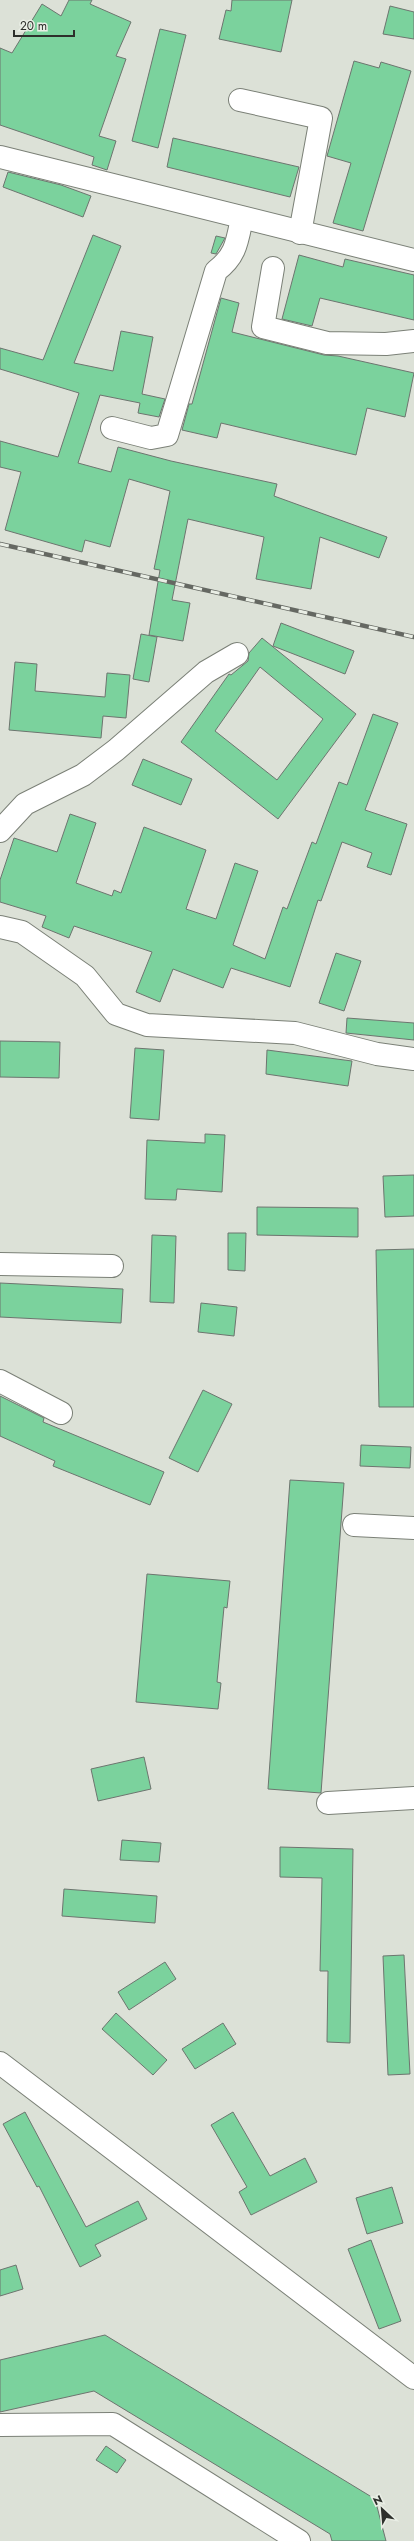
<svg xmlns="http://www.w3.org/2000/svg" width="414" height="2541" viewBox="0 0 414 2541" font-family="Jost,sans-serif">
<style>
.building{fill:#7bd29d;stroke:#6d756f;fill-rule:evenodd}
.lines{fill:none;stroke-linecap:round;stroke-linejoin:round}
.minor-casing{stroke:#7b8077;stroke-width:24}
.minor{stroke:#fff;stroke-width:22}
.rail-casing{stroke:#656862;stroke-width:4.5}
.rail{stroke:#e9eee5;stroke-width:3;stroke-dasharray:9;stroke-linecap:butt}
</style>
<rect width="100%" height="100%" fill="#dce1d7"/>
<g class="building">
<path d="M69 0H92L90 4 131 22 116 56 126 59 99 136 116 141 107 170 92 165 94 157 0 125V48L12 53 42 4 61 16Z"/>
<path d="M232 0H292L281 52 219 39 226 10 231 11Z"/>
<path d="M390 6 414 12V39L383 34Z"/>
<path d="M160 29 186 35 158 148 132 141Z"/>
<path d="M354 61 379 68 381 62 411 71 363 231 333 223 351 163 327 156Z"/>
<path d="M173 138 299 167 290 197 167 167Z"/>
<path d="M8 172 61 185 91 196 83 217 3 187Z"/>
<path d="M93 235 121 246 74 363 113 371 121 331 153 337 142 394 165 399 159 417 138 413 140 403 100 395 78 463 111 472 118 447 171 461 277 484 274 496 387 537 379 558 320 537 311 589 256 579 264 537 188 519 172 600 190 603 183 641 149 635 160 570 154 569 170 491 129 479 110 547 85 540 82 552 5 530 21 472 0 467V441L58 457 79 393 0 369V348L43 360Z"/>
<path d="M216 236 225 238 216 254 211 253Z"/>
<path d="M299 255 343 267 345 259 414 275V320L320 298 312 326 282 319Z"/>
<path d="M221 298 239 303 232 332 324 355 338 356 414 373 405 417 367 408 356 455 221 423 217 438 182 430 189 404H192Z"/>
<path d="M281 623 354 651 345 674 273 646Z"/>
<path d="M141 634 157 637 149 682 133 679Z"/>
<path d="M262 638 356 714 278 819 181 742 229 674 231 675 248 661 249 653ZM260 667 323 719 277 780 215 731Z"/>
<path d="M15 662 37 664 35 691 105 697 107 673 130 675 126 718 103 716 101 738 9 730Z"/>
<path d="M373 714 398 723 365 810 407 824 391 875 367 867 372 853 342 842 321 901 318 900 290 987 231 968 223 988 173 969 160 1002 136 992 152 952 74 926 69 938 42 927 46 916 0 902V880L14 838 57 852 70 814 96 823 76 883 112 896 114 890 121 893 144 827 206 850 186 909 216 919 235 863 258 871 233 945 265 959 283 907 287 909 312 842 316 844 339 782 347 785Z"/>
<path d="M143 759 192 779 181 805 132 785Z"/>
<path d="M336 953 361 961 344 1011 319 1003Z"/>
<path d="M347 1018 414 1023V1040L346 1033Z"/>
<path d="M0 1041 60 1042 59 1078 0 1077Z"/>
<path d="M135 1048 164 1050 159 1120 130 1118Z"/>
<path d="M267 1050 352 1061 348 1086 266 1074Z"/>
<path d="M205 1134 225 1135 222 1192 177 1189 176 1200 145 1199 147 1140 205 1143Z"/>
<path d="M414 1175V1216L385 1217 383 1176Z"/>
<path d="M257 1207 358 1208V1237L257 1235Z"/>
<path d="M228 1233H246L245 1271 228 1270Z"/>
<path d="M152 1235 176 1236 174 1303 150 1302Z"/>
<path d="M414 1249V1407H379L376 1250Z"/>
<path d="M0 1283 123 1289 121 1323 0 1317Z"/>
<path d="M201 1303 237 1307 234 1336 198 1332Z"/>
<path d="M203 1390 232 1404 198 1472 169 1458Z"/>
<path d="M0 1396 44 1418 43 1422 164 1472 150 1505 53 1466 55 1461 0 1436Z"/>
<path d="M361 1445 411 1447 410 1468 360 1466Z"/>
<path d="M290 1480 344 1483 321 1793 268 1789Z"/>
<path d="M147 1574 230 1581 227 1608 224 1607 217 1682 221 1683 218 1709 136 1702Z"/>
<path d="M144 1757 151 1789 98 1801 91 1769Z"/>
<path d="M122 1840 161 1843 159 1862 120 1860Z"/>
<path d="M280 1847 353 1849 350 2043 327 2042 328 1971H320L322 1878 280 1877Z"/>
<path d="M64 1889 157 1896 155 1923 62 1916Z"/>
<path d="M404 1955 410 2074 388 2075 383 1956Z"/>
<path d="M165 1962 176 1979 129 2010 118 1992Z"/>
<path d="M116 2013 167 2060 153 2075 102 2029Z"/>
<path d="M223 2023 236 2044 195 2069 182 2049Z"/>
<path d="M25 2112 86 2227 138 2201 147 2219 95 2245 101 2256 80 2267 39 2186 37 2187 3 2124Z"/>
<path d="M233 2112 270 2176 305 2158 317 2182 251 2215 239 2192 247 2187 211 2125Z"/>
<path d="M392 2187 403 2223 367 2234 356 2198Z"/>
<path d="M371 2240 401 2321 379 2329 348 2249Z"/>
<path d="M16 2265 23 2289 0 2296V2270Z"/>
<path d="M105 2335 375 2499 386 2541H332L330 2534 94 2391 0 2412V2360Z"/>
<path d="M106 2446 126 2460 117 2473 96 2460Z"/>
</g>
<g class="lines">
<g class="minor-casing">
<g id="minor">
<path d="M240 100 321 118 300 233"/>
<path d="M0 157 414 260"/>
<path d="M273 268 263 327 327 343 386 344 414 341"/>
<path d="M112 428 151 438 167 435 216 271C236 256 237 242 242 218"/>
<path d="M0 831 25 804 83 775 116 750 206 672 237 654"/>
<path d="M0 927 22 932 85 976 116 1014 147 1025 295 1033 377 1054 414 1059"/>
<path d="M0 1264 112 1266"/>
<path d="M0 1381 61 1413"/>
<path d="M354 1525 414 1528"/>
<path d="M328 1803 414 1798"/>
<path d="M0 2063 414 2378"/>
<path d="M0 2425 113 2424 299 2541"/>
</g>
</g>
<use href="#minor" class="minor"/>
<g class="rail-casing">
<path id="rail" d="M0 544 414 637"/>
</g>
<use href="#rail" class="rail"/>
</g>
<g transform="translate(382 2509) rotate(334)" stroke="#e9eee5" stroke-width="3" paint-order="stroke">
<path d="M0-3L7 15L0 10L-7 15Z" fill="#2d2f2b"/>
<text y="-6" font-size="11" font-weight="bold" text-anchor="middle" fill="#2d2f2b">N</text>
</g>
<path d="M14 30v6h60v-6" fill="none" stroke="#2d2f2b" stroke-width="2"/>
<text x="20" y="30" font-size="12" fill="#2d2f2b" stroke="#e9eee5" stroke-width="3" paint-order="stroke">20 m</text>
</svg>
